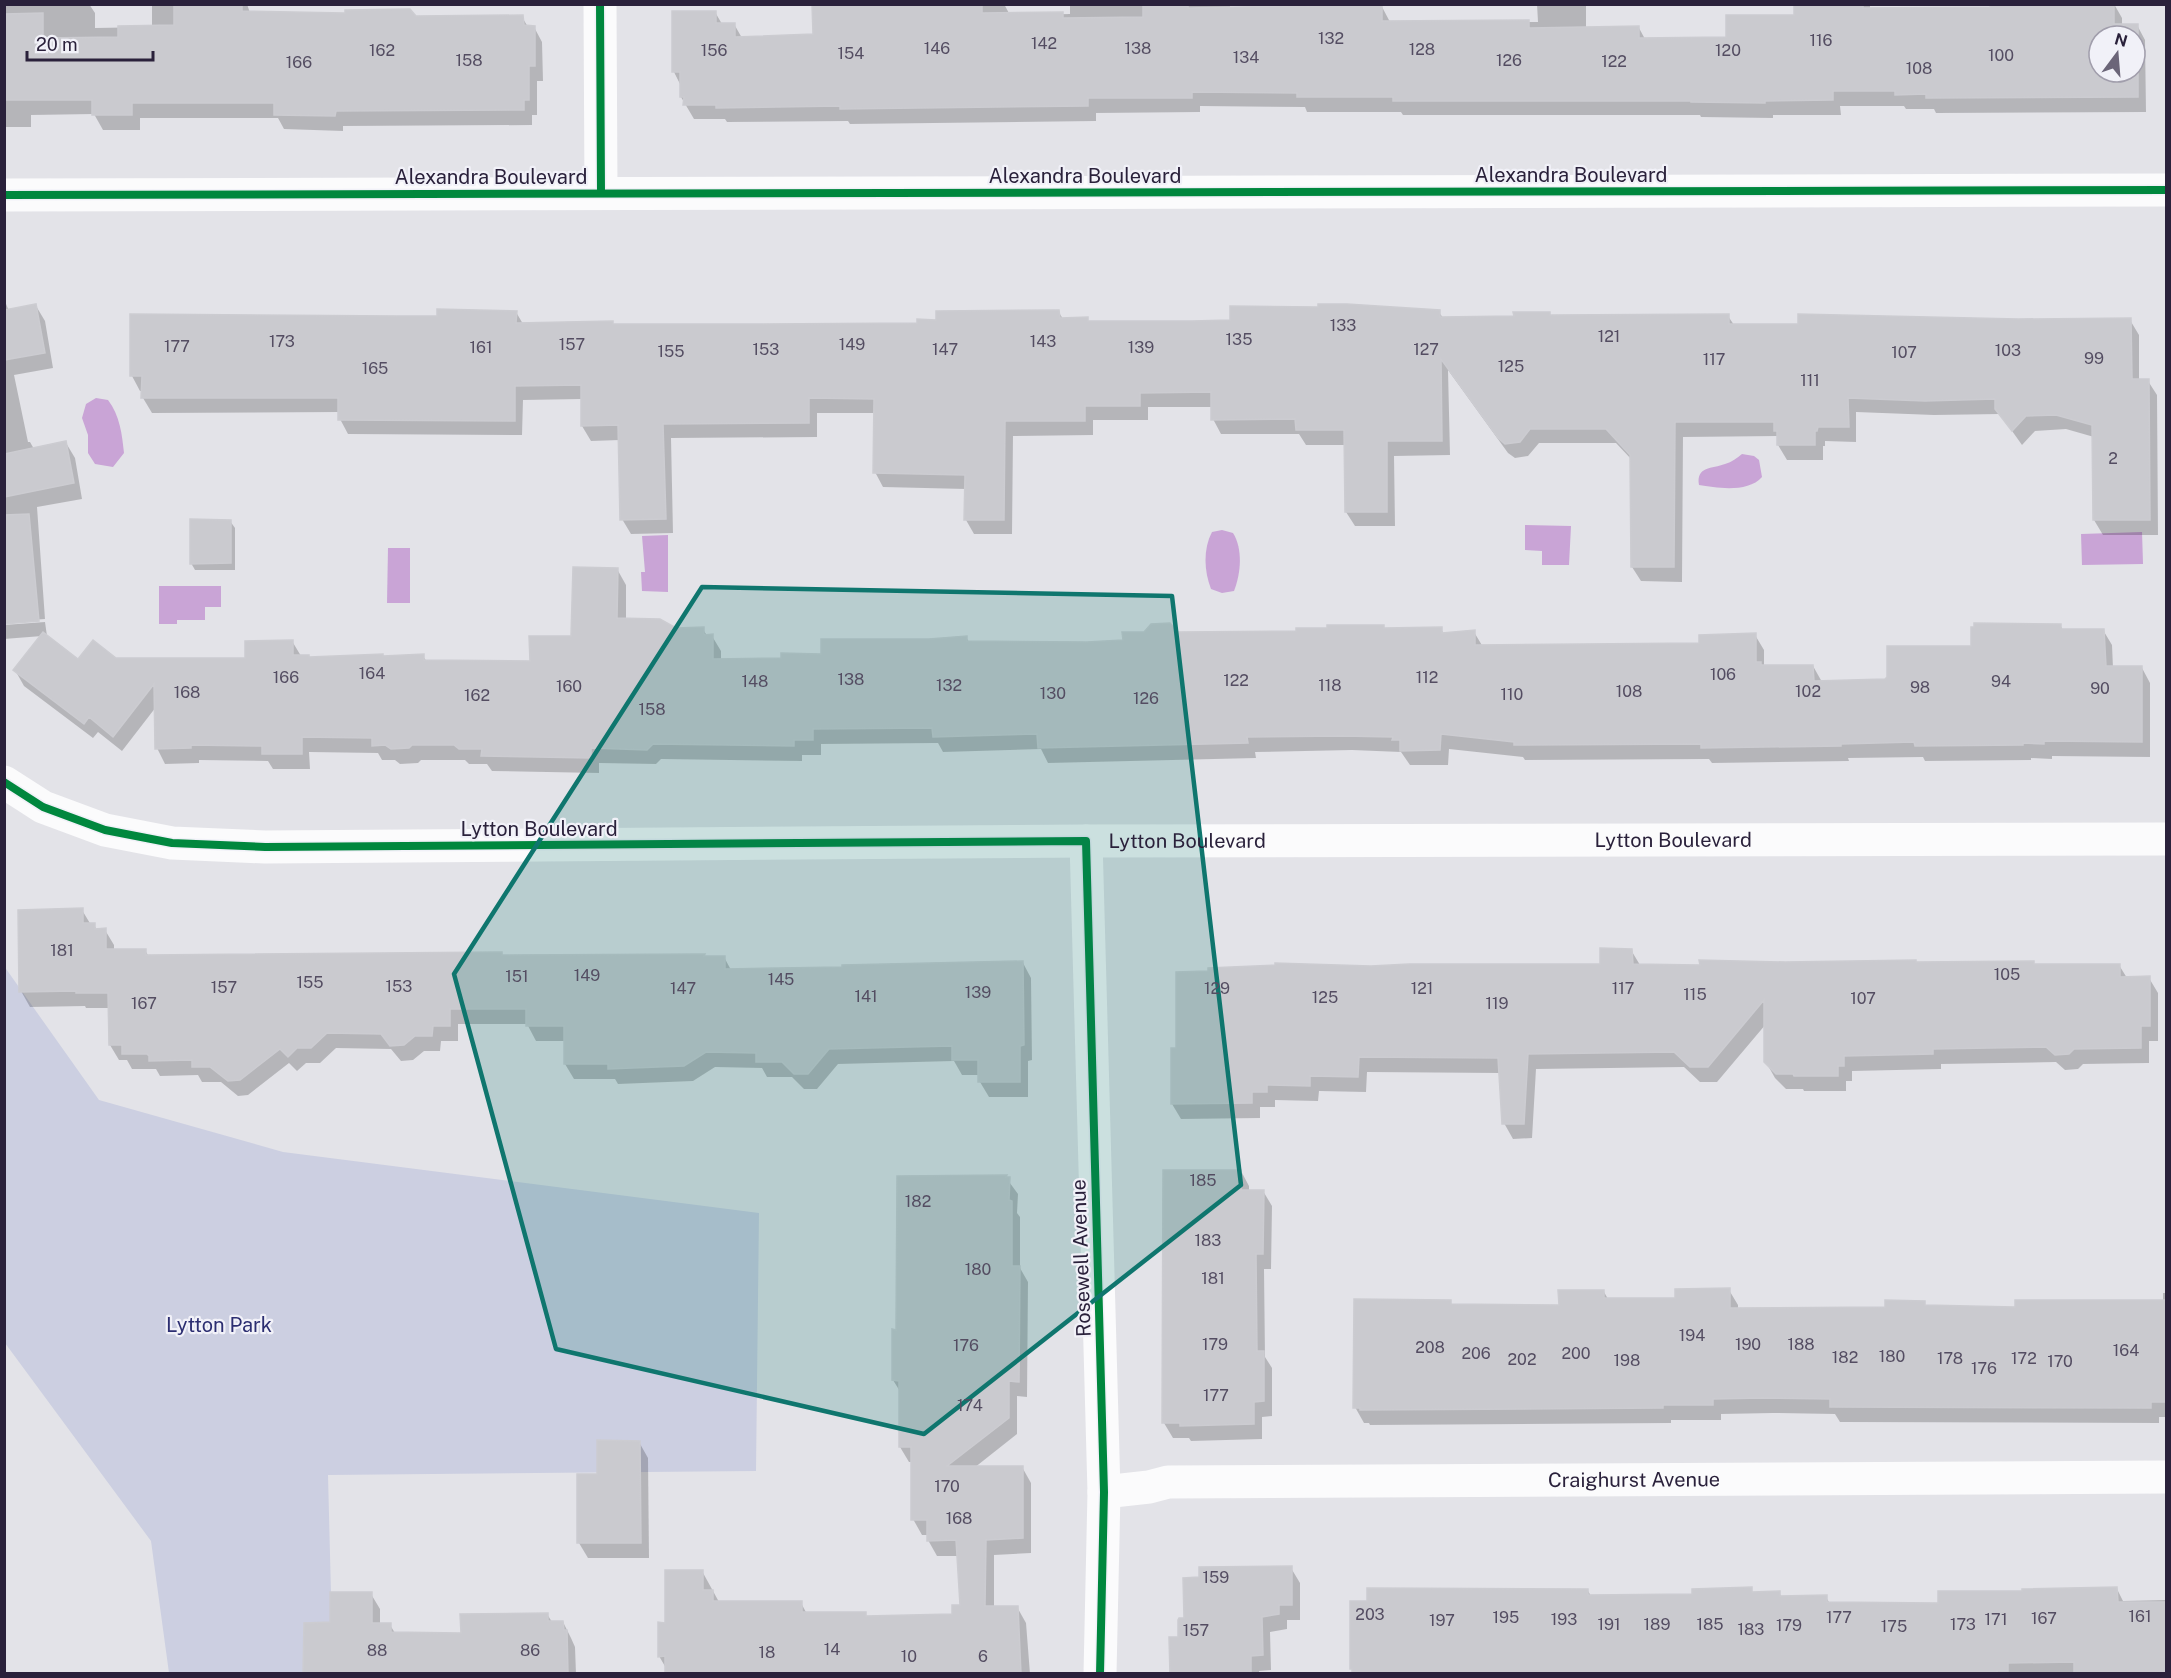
<svg xmlns="http://www.w3.org/2000/svg" width="2171" height="1678" viewBox="0 0 2171 1678" font-family="'Public Sans',sans-serif">
<style>
.green{fill:#cccfe1}
.water{fill:#c9a4d6}
.shadow{fill:#0003;fill-rule:evenodd}
.building{fill:#cacacf;stroke:#ccccd1;stroke-width:1.5;fill-rule:evenodd}
.lines{fill:none;stroke-linecap:round;stroke-linejoin:round}
.minor{stroke:#fbfbfc;stroke-width:33}
.cycleway-casing{stroke:#f1f1f8;stroke-width:11}
.cycleway{stroke:#00873e;stroke-width:8}
.marked{fill:#0f766e;fill-opacity:0.2;stroke:#0f766e;stroke-width:4.5;stroke-linejoin:round}
.labels{text-anchor:middle;stroke-width:4.5;stroke-linejoin:round;paint-order:stroke}
.number-label{font-size:16px;fill:#544d62}
.street-label{font-size:20px;fill:#2a213b;stroke:#f1f1f8}
.park-label{font-size:20px;fill:#2c2e71;stroke:#f1f1f8}
</style>
<rect width="100%" height="100%" fill="#e3e3e8"/>
<path class="green" d="M4 966 99 1100 283 1152 759 1213 756 1471 328 1475 333 1673H169L151 1541 5 1343Z"/>
<g class="water">
<path d="M96 398 108 400C120 416 122 434 124 453L113 467 95 464 88 453V435L82 418 86 404Z"/>
<path d="M1742 454 1754 456 1759 460 1762 477C1748 493 1717 488 1699 485 1696 466 1712 469 1725 464 1732 462 1737 458 1742 454Z"/>
<path d="M1525 525 1571 526 1569 565H1542V551L1525 550Z"/>
<path d="M1222 530 1233 533C1243 549 1241 573 1234 591L1222 593 1211 589C1204 571 1203 549 1212 532Z"/>
<path d="M2142 532 2143 564 2082 565 2081 534Z"/>
<path d="M668 535V592L642 591 641 572H645L642 536Z"/>
<path d="M388 548H410V603H387Z"/>
<path d="M159 586H221V607H205V620H177V624H159Z"/>
</g>
<g class="shadow">
<path d="M4 4H89L95 13V28L152 27V4H247L250 13 416 18 522 17 528 27H534L542 42 543 81H537V115H532V125L343 126V131L284 129 278 118H140V130H103L94 114 31 115V127H4Z"/>
<path d="M814 4H1004L1010 15 1070 14V4H1230V9L1381 5 1390 22H1538L1537 4H1586V28H1639L1645 39H1727L1796 17V4H1870V10L2114 4 2122 18V26L2137 25 2145 40 2146 112 1936 113 1934 109H1906L1904 106H1840L1841 115H1773V118L1701 117 1700 115H1403L1401 112H1307L1305 107 1200 106V112L1096 113V121L850 124 848 121 727 122 725 119H694L681 97V86L674 72 715 12 722 24H734L742 38 814 36ZM2099 36H2135V72H2099Z"/>
<path d="M4 299 9 311 36 306 45 321 53 368 14 375 28 442H30L34 449 66 443 75 458 82 499 37 507 45 619 4 622Z"/>
<path d="M1058 311 1063 319H1087L1089 322H1192L1439 312 1443 318 1728 316 1734 325 2130 320 2139 335V381H2148L2157 395 2158 535H2103L2094 520V437L2066 429 2035 431 2022 445 2000 414 1934 415 1856 412V442L1825 441V446H1823V460H1787L1778 445V436L1683 437 1682 582 1641 581 1632 567V460L1616 443H1539L1528 456 1515 458 1508 453 1448 370 1450 455 1394 456 1395 526H1355L1346 512V445H1306L1299 434H1221L1213 419V407H1148V420H1093V435L1013 436 1012 534H974L966 520V489L883 487 875 472V413H817V437L671 438 673 533 631 534 622 519 620 440 591 441 582 426V399L523 400 522 435 348 434 340 419V412L152 413 143 398V391H140L132 376 398 318 516 312 523 324 612 323 614 325 918 324Z"/>
<path d="M230 521 235 528V570H195L191 563Z"/>
<path d="M617 569 626 585V620L675 629H703L707 636H712L721 651V660H783L966 637 969 642 1087 643 1124 641 1178 634 1441 629 1444 634 1474 632 1483 647 1701 644 1755 635 1764 650V666H1813L1822 682 1886 681 1973 647 2060 625 2063 630H2103L2112 645 2113 668H2142L2150 683V757L2052 756V759L2031 758V760L1925 761 1923 757 1848 758 1849 761 1712 763 1709 759 1525 760 1523 757 1449 749 1448 765H1410L1401 752 1352 750 1255 752 1256 758 1048 763 1041 749 943 752 938 743 821 744V755H802V761L661 759 656 764 599 763V773L492 771 487 764H469L465 760H421L418 763 400 764 395 760H382L378 753 309 752 310 769H273L268 761 199 760V763L165 764 157 748 156 707 122 751 98 732 93 738 24 686 15 670 42 636 4 639V625L45 622 47 636 79 661 247 660 292 641 301 656 309 658 423 656 427 662 531 663 572 637Z"/>
<path d="M82 910 91 925H94L97 930H105L114 945V950H145L149 957 502 953 503 957H724L731 970 1023 963 1031 978 1032 1060 1028 1061V1097H989L980 1082V1075H962L954 1061 838 1064 817 1089H804L792 1077H767L762 1068 715 1067 693 1081 618 1084 615 1079H574L565 1064V1041H536L527 1024H458V1041H441L440 1051H424L413 1060 401 1061 391 1049 336 1048 320 1063H306L297 1071 289 1063 248 1095 238 1096 221 1082H202L198 1075 160 1076 156 1069H132L127 1060H119L110 1045V1008H86L85 1006 30 1007 21 991Z"/>
<path d="M1631 950 1640 965 1701 967 1916 963 2035 966 2119 965 2127 978H2149L2158 993V1041H2149V1063L2083 1064 2078 1069 2065 1070 2056 1062 1941 1064V1069L1852 1071V1081H1846V1091H1804L1803 1089H1786L1775 1078 1766 1062V1024L1717 1082H1700L1684 1067 1536 1069 1532 1138 1513 1139 1504 1123 1500 1073 1367 1072 1366 1092 1319 1091 1318 1101 1275 1100V1107H1260V1118L1181 1119 1172 1104 1371 967 1601 965Z"/>
<path d="M1241 1171 1249 1186V1191H1263L1272 1206 1271 1269H1264L1265 1357 1272 1368V1416L1262 1417V1439L1191 1441 1189 1438H1173L1164 1423V1172Z"/>
<path d="M1007 1179 1018 1194 1017 1213 1020 1217V1268L1028 1282 1027 1397 1017 1396V1434L974 1468 1022 1467 1031 1483V1553L994 1555V1607H1017L1026 1623 1030 1674H666V1668L659 1656 666 1625 702 1571 719 1602 801 1603 807 1614H865L868 1618 953 1616 962 1606 958 1556H937L928 1540V1535H922L913 1519V1462H909L900 1447 901 1393 893 1380 898 1332Z"/>
<path d="M1729 1290 1738 1305V1309L1887 1308 1924 1302 1926 1307 2016 1308 2163 1302V1293H2166V1417H2159V1423L1840 1422 1835 1414 1773 1413 1721 1414V1420H1671V1423L1370 1425 1369 1423H1364L1355 1407 1450 1301 1452 1305 1560 1307 1604 1292 1608 1299 1677 1300Z"/>
<path d="M639 1442 648 1458 649 1558H588L579 1543 599 1475Z"/>
<path d="M1291 1568 1300 1583V1620H1287V1629L1270 1632 1271 1670 1259 1671V1674H1171L1186 1619Z"/>
<path d="M1751 1589 1753 1593H1779L1782 1597H1826L1830 1604H1940L2023 1593 2117 1589 2123 1601 2166 1600V1674H1353L1588 1591 1591 1596 1694 1595Z"/>
<path d="M371 1594 380 1609V1624L390 1625 395 1633 462 1634 547 1614 552 1622H563L571 1638 575 1647 576 1674H305L331 1624Z"/>
</g>
<g class="building">
<path d="M174 4H242V11L345 13V10L410 9 416 16 523 15 524 25 535 26V66H529V100H524V110L336 111 335 116 274 115V103H132V115H92V100H4V14L43 13V38L118 37V26L174 25Z"/>
<path d="M812 4H982V13L1063 12V18L1143 17V4H1188V8L1382 4V21L1529 20V28L1639 26V38L1726 37V15H1794V4H1863V8L1990 7V4H2114V24H2138V97L1926 98V94L1895 95V91H1833V100L1765 101V103L1691 102V101H1393V97H1297V93L1192 92V98H1088V106L840 109V106L716 108V105H683L684 97H680V72H672V11H716V23H735V37L813 34ZM2099 36H2135V72H2099Z"/>
<path d="M36 304 45 353 4 360V310Z"/>
<path d="M1318 304H1347L1440 310V317L1514 316 1513 312H1550V315L1729 314V324H1798V314L2018 319 2131 318 2132 379H2149L2150 520H2093L2092 425 2056 415 2026 416 2012 431 1995 409V399L1925 401 1848 398 1849 427H1818L1817 431H1815V445H1777V431H1774V422H1675L1674 567H1631L1630 455 1606 429H1530L1520 442 1505 444 1498 438 1441 359 1442 441H1387V512H1345L1344 430H1296L1295 419 1211 420V392L1140 393V406H1085V421H1005L1004 520H964L965 475 873 473 874 399 809 398V423L663 424 666 519 620 520 618 425 581 426V385L515 386V421L338 420V398H141L142 376H130V314L398 316H437V309L517 311 516 323 613 321V324H754L917 323V319L936 320V311L1059 310 1060 318 1088 317V321H1192L1230 320V306L1318 307Z"/>
<path d="M66 441 74 483 4 497V454Z"/>
<path d="M29 514 39 621 4 624V515Z"/>
<path d="M190 519 231 520V563L190 564Z"/>
<path d="M573 567 618 568 617 618 660 619 676 628 704 627V635L713 634V659L781 658V653L821 654V639H929L967 636V641L1087 642 1123 640 1122 632H1144L1151 624 1170 623 1178 632 1296 631V628H1327V625H1384V628L1442 627V633L1475 630V645L1699 643V635L1756 633V662H1761V665H1813L1814 681 1885 679 1887 677V646H1971V627H1974V623L2061 624V629H2104L2106 666H2142V742L2044 741V744L2023 743V745L1915 746 1914 742 1841 744V746L1701 748V744L1514 745V742L1441 734 1440 750 1400 751V740H1392L1393 737 1342 736 1247 737 1248 743 1038 748 1037 734 933 737 932 728 813 729V740H794V746L653 744 647 750 591 748V758L481 756 482 749H459L454 745H412L409 748 391 749 385 745 372 746V738L302 737V754H262V746L191 745V748L155 749 154 684 113 737 89 717 84 724 13 670 43 632 78 659 93 640 116 658H245V641L293 640V655H309V657L383 654V656L424 654V660L530 661 529 636H571Z"/>
<path d="M83 908V923H95V929L106 928V949H146V955L502 952V955L705 954 704 956H725V969L842 967V965L1023 961 1024 1045 1020 1046V1082H978V1060H952V1046L829 1049 808 1074H794L782 1062H756V1053L706 1052 684 1066 608 1069V1064H564V1026H526V1009H450V1026H433L432 1036H415L404 1045 390 1046 381 1034 327 1033 311 1048H297L288 1057 280 1049 240 1080 228 1081 210 1067H192V1060L149 1061V1056L147 1054H122V1045H109L108 993H76V991L19 992 18 910Z"/>
<path d="M1600 948 1632 949 1633 964 1700 965 1699 960 1785 962 1916 960V962L2034 961V964H2120V977L2150 976V1026H2141V1048L2074 1049 2069 1054 2055 1055 2046 1047 1933 1049V1054L1844 1056V1066H1838V1076H1794L1793 1074H1776L1764 1062V1000L1708 1067H1690L1674 1052 1528 1054 1524 1124H1502L1498 1058 1359 1057 1358 1077 1310 1076V1086L1267 1085V1092H1252V1103L1171 1104V1048H1176V972L1208 971V968L1275 965V963L1371 966 1409 964H1600Z"/>
<path d="M1163 1170H1241V1190H1264L1263 1254H1256L1257 1351H1264V1401L1254 1402V1424L1180 1426V1423H1162Z"/>
<path d="M1007 1175 1006 1177H1010L1009 1200 1012 1201V1266H1020L1019 1382 1009 1381V1418L947 1466H1023V1538L986 1540 985 1606H1018L1021 1674H665V1656L658 1657V1622L665 1623V1570H703V1590H713V1601H802V1612H866V1616L952 1614V1605H960L956 1540 927 1541V1520H911V1447H899V1381L892 1380V1329L896 1330 897 1176Z"/>
<path d="M1730 1288V1308L1885 1307V1300L1925 1301V1305L2015 1307V1300H2166V1402H2151V1408L1830 1407V1399L1763 1398 1713 1399V1405H1663V1408L1360 1410V1408H1353L1354 1299 1451 1300V1304L1559 1305 1558 1290H1604V1298H1675V1289Z"/>
<path d="M597 1440 640 1441 641 1543H577V1474H597Z"/>
<path d="M1292 1566V1605H1279V1614L1262 1617 1263 1655 1251 1656V1674H1170L1169 1637H1178V1620L1179 1618H1184L1183 1578 1199 1577V1567Z"/>
<path d="M1752 1587V1592L1780 1591V1596L1827 1595V1602L1938 1603V1591H2022V1589L2117 1587 2118 1602H2166V1674H2074V1662L2008 1663V1671H1997V1674H1352V1669H1350V1601H1367V1588L1588 1589V1595L1692 1594V1589Z"/>
<path d="M330 1592H372V1623H391V1632L461 1633 460 1614 548 1613V1621H563L564 1630H567L568 1674H303L304 1623 330 1622Z"/>
</g>
<g class="lines">
<g class="minor">
<path d="M600 4 601 193"/>
<path d="M4 195 2166 190"/>
<path id="s1" d="M4 782 43 807 105 830 172 843 265 847 1086 841 2166 839"/>
<path d="M1086 841 1104 1492 1100 1674"/>
<path id="s2" d="M1104 1492 1149 1487 1168 1482 2166 1477"/>
</g>
<g class="cycleway-casing">
<g id="cycleway">
<path d="M600 4 601 193"/>
<path d="M4 195 2166 190"/>
<path d="M4 782 43 807 105 830 172 843 265 847 1086 841 1104 1492 1100 1674"/>
</g>
</g>
<use href="#cycleway" class="cycleway"/>
</g>
<path class="marked" d="M702 587 1172 596 1241 1185 924 1434 556 1349 454 974Z"/>
<g class="labels">
<g class="number-label">
<text x="1331" y="44">132</text>
<text x="1821" y="46">116</text>
<text x="1044" y="49">142</text>
<text x="937" y="54">146</text>
<text x="1138" y="54">138</text>
<text x="1422" y="55">128</text>
<text x="382" y="56">162</text>
<text x="714" y="56">156</text>
<text x="1728" y="56">120</text>
<text x="851" y="59">154</text>
<text x="2001" y="61">100</text>
<text x="1246" y="63">134</text>
<text x="469" y="66">158</text>
<text x="1509" y="66">126</text>
<text x="1614" y="67">122</text>
<text x="299" y="68">166</text>
<text x="1919" y="74">108</text>
<text x="1343" y="331">133</text>
<text x="1609" y="342">121</text>
<text x="1239" y="345">135</text>
<text x="282" y="347">173</text>
<text x="1043" y="347">143</text>
<text x="572" y="350">157</text>
<text x="852" y="350">149</text>
<text x="177" y="352">177</text>
<text x="481" y="353">161</text>
<text x="1141" y="353">139</text>
<text x="766" y="355">153</text>
<text x="945" y="355">147</text>
<text x="1426" y="355">127</text>
<text x="2008" y="356">103</text>
<text x="671" y="357">155</text>
<text x="1904" y="358">107</text>
<text x="2094" y="364">99</text>
<text x="1714" y="365">117</text>
<text x="1511" y="372">125</text>
<text x="375" y="374">165</text>
<text x="1810" y="386">111</text>
<text x="2113" y="464">2</text>
<text x="372" y="679">164</text>
<text x="1723" y="680">106</text>
<text x="286" y="683">166</text>
<text x="1427" y="683">112</text>
<text x="851" y="685">138</text>
<text x="1236" y="686">122</text>
<text x="755" y="687">148</text>
<text x="2001" y="687">94</text>
<text x="949" y="691">132</text>
<text x="1330" y="691">118</text>
<text x="569" y="692">160</text>
<text x="1920" y="693">98</text>
<text x="2100" y="694">90</text>
<text x="1629" y="697">108</text>
<text x="1808" y="697">102</text>
<text x="187" y="698">168</text>
<text x="1053" y="699">130</text>
<text x="1512" y="700">110</text>
<text x="477" y="701">162</text>
<text x="1146" y="704">126</text>
<text x="652" y="715">158</text>
<text x="62" y="956">181</text>
<text x="2007" y="980">105</text>
<text x="587" y="981">149</text>
<text x="517" y="982">151</text>
<text x="781" y="985">145</text>
<text x="310" y="988">155</text>
<text x="399" y="992">153</text>
<text x="224" y="993">157</text>
<text x="683" y="994">147</text>
<text x="1217" y="994">129</text>
<text x="1422" y="994">121</text>
<text x="1623" y="994">117</text>
<text x="978" y="998">139</text>
<text x="1695" y="1000">115</text>
<text x="866" y="1002">141</text>
<text x="1325" y="1003">125</text>
<text x="1863" y="1004">107</text>
<text x="144" y="1009">167</text>
<text x="1497" y="1009">119</text>
<text x="1203" y="1186">185</text>
<text x="918" y="1207">182</text>
<text x="1208" y="1246">183</text>
<text x="978" y="1275">180</text>
<text x="1213" y="1284">181</text>
<text x="1692" y="1341">194</text>
<text x="1215" y="1350">179</text>
<text x="1748" y="1350">190</text>
<text x="1801" y="1350">188</text>
<text x="966" y="1351">176</text>
<text x="1430" y="1353">208</text>
<text x="2126" y="1356">164</text>
<text x="1476" y="1359">206</text>
<text x="1576" y="1359">200</text>
<text x="1892" y="1362">180</text>
<text x="1845" y="1363">182</text>
<text x="1950" y="1364">178</text>
<text x="2024" y="1364">172</text>
<text x="1522" y="1365">202</text>
<text x="1627" y="1366">198</text>
<text x="2060" y="1367">170</text>
<text x="1984" y="1374">176</text>
<text x="1216" y="1401">177</text>
<text x="970" y="1411">174</text>
<text x="947" y="1492">170</text>
<text x="959" y="1524">168</text>
<text x="1216" y="1583">159</text>
<text x="1370" y="1620">203</text>
<text x="2140" y="1622">161</text>
<text x="1506" y="1623">195</text>
<text x="1839" y="1623">177</text>
<text x="2044" y="1624">167</text>
<text x="1564" y="1625">193</text>
<text x="1996" y="1625">171</text>
<text x="1442" y="1626">197</text>
<text x="1609" y="1630">191</text>
<text x="1657" y="1630">189</text>
<text x="1710" y="1630">185</text>
<text x="1963" y="1630">173</text>
<text x="1789" y="1631">179</text>
<text x="1894" y="1632">175</text>
<text x="1751" y="1635">183</text>
<text x="1196" y="1636">157</text>
<text x="832" y="1655">14</text>
<text x="377" y="1656">88</text>
<text x="530" y="1656">86</text>
<text x="767" y="1658">18</text>
<text x="909" y="1662">10</text>
<text x="983" y="1662">6</text>
</g>
<g class="street-label">
<text x="1571" y="182">Alexandra Boulevard</text>
<text x="1085" y="183">Alexandra Boulevard</text>
<text x="491" y="184">Alexandra Boulevard</text>
<text x="539" y="836">Lytton Boulevard</text>
<text dy="7" stroke="none"><textPath href="#s1" startOffset="1682">Lytton Boulevard</textPath></text>
<text dy="7" stroke="none"><textPath href="#s1" startOffset="1196">Lytton Boulevard</textPath></text>
<text transform="translate(1081 1258) rotate(-92)" y="7">Rosewell Avenue</text>
<text dy="7" stroke="none"><textPath href="#s2" startOffset="531">Craighurst Avenue</textPath></text>
</g>
<g class="park-label">
<text x="219" y="1332">Lytton Park</text>
</g>
</g>
<rect width="2171" height="1678" fill="none" stroke="#2a213b" stroke-width="12"/>
<g transform="translate(2117 54) rotate(16)"><circle r="28" fill="#f1f1f8" stroke="#a19eac" stroke-width="1.5"/>
<path d="M0-4.5L10 22L0 15L-10 22Z" fill="#6b6578"/>
<text y="-9" font-size="16" font-weight="bold" text-anchor="middle" fill="#2a213b">N</text>
</g>
<path d="M27 51v9h126v-9" fill="none" stroke="#2a213b" stroke-width="3"/>
<text x="36" y="51" font-size="18" fill="#2a213b" stroke="#f1f1f8" stroke-width="4.5" paint-order="stroke">20 m</text>
</svg>
